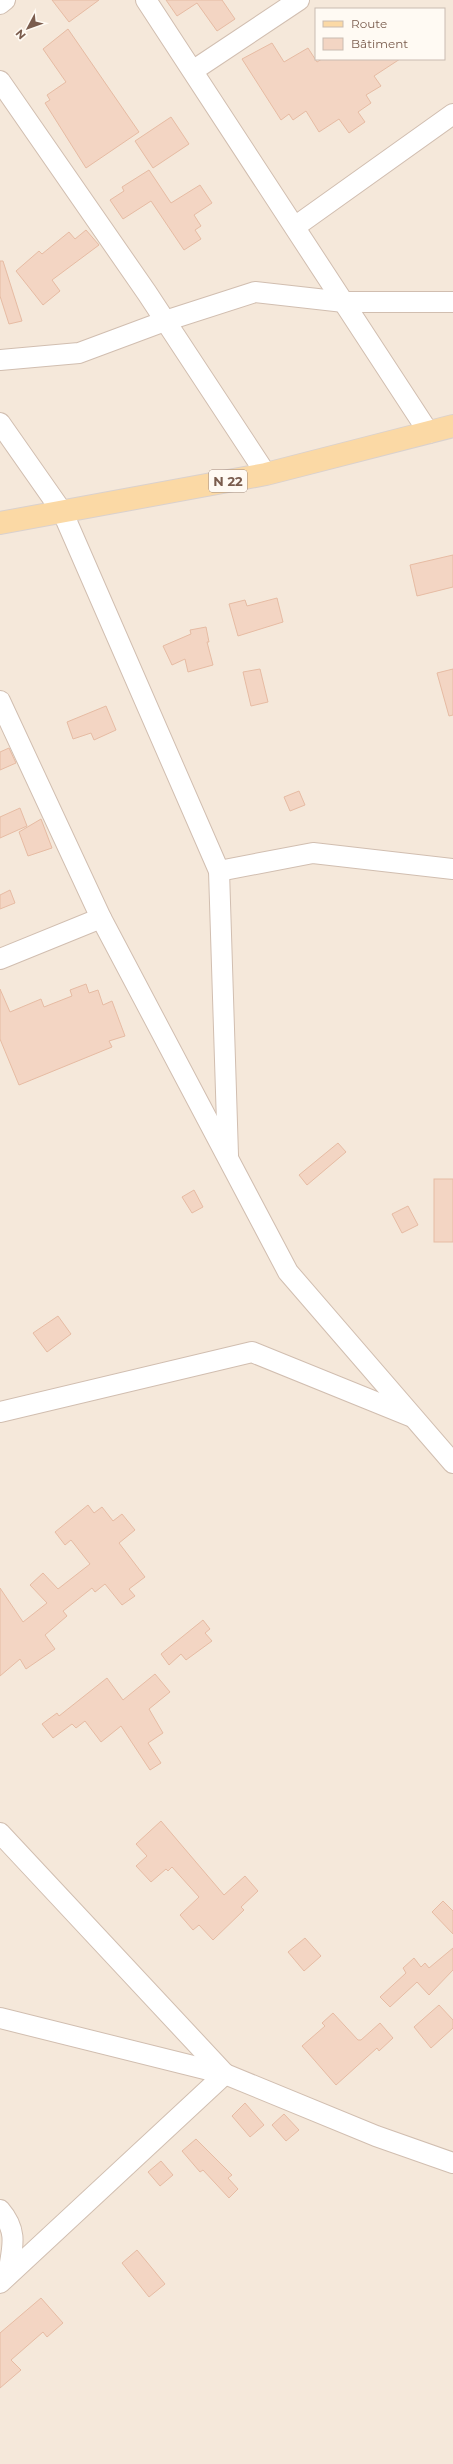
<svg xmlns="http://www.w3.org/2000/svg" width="453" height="2464" viewBox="0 0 453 2464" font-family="Montserrat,sans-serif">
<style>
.residential{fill:#f5e8da;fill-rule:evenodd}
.building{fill:#f3d5c3;stroke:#e6bba3}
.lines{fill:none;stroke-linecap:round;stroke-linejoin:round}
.street-casing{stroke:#d1beb0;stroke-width:22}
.primary-casing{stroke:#dad1cd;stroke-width:24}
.street{stroke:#fff;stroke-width:20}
.primary{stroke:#fbd9a5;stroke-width:22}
.labels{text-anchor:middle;stroke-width:3;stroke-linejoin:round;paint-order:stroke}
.shield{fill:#fffaf3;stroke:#a28b7f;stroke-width:1}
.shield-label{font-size:13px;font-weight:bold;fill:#7a5c4d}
</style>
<rect width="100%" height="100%" fill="#fdf6ec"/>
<path class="residential" d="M0 0H453V2464H0ZM316 9H444V59H316Z"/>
<g class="building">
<path d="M52 0H99L69 22Z"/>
<path d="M166 0H222L235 19 217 31 197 3 177 16Z"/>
<path d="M68 29 139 132 86 168 45 103 50 100 47 95 66 82 43 49Z"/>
<path d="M272 43 284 62 308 48 317 62 322 59H400L374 76 381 86 366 95 371 103 358 112 365 122 349 133 339 119 319 132 306 111 293 120 289 114 281 120 242 59Z"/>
<path d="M171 117 189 144 153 168 135 141Z"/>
<path d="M149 170 171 203 200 185 212 203 194 215 201 226 195 230 201 239 184 250 151 201 123 219 110 200 124 191 122 187Z"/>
<path d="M86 230 99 245 52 280 60 291 43 305 16 271 39 251 42 254 69 232 75 239Z"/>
<path d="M0 261H3L22 321 9 324 0 296Z"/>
<path d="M453 555V587L417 596 410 565Z"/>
<path d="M277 598 283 622 238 636 229 604 245 600 247 606Z"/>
<path d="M206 627 209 642H207L213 665 188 672 185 659 172 665 163 646 191 634 190 630Z"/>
<path d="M260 669 268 702 251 706 243 672Z"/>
<path d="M453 669V715L449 716 437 673Z"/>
<path d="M106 706 116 730 94 740 91 733 73 739 67 722Z"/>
<path d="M9 748 16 763 0 770V752Z"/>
<path d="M299 791 305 805 290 811 284 797Z"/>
<path d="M20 808 27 826 0 838V817Z"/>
<path d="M41 819 52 848 28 856 19 832Z"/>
<path d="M10 890 15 903 0 909V895Z"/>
<path d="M86 984 89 993 98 990 103 1005 112 1001 125 1036 109 1041 112 1047 19 1085 0 1039V989L10 1012 41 999 44 1007 72 996 70 990Z"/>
<path d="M338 1143 346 1152 307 1185 299 1175Z"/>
<rect x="434" y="1179" width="19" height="63"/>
<path d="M194 1190 203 1207 192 1213 182 1197Z"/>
<path d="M408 1206 418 1225 402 1233 392 1214Z"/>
<path d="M58 1316 71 1334 47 1352 33 1333Z"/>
<path d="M88 1505 94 1513 102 1507 113 1521 122 1514 135 1530 119 1543 145 1577 129 1589 135 1596 122 1605 105 1584 95 1592 92 1588 63 1611 67 1616 45 1635 55 1649 26 1669 20 1659 0 1676V1588L23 1622 47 1603 30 1585 43 1573 58 1589 90 1564 71 1540 65 1545 55 1532Z"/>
<path d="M203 1620 210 1629 205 1633 212 1641 186 1660 181 1654 169 1665 161 1654Z"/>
<path d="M155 1674 170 1692 149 1709 163 1733 148 1743 161 1763 150 1770 121 1726 101 1742 85 1721 76 1728 72 1724 53 1738 42 1724 57 1713 59 1716 107 1678 123 1700Z"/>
<path d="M161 1821 224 1895 245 1876 258 1891 241 1907 244 1910 213 1940 199 1925 193 1930 180 1915 199 1897 172 1867 168 1871 166 1869 151 1882 136 1866 147 1856 136 1844Z"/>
<path d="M443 1901 453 1911V1934L432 1912Z"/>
<path d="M305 1938 321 1956 304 1971 288 1952Z"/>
<path d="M453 1948V1970L429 1995 417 1982 390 2007 380 1997 406 1973 403 1968 414 1958 421 1967 425 1963 429 1968Z"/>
<path d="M439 2005 453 2020V2028L431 2048 414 2027Z"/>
<path d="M333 2013 358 2040H361L380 2023 393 2038 379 2051 377 2048 336 2085 302 2046 325 2026 322 2023Z"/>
<path d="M245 2103 264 2125 250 2137 232 2116Z"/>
<path d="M284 2114 299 2130 286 2141 272 2125Z"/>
<path d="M196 2139 232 2175 228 2178 238 2189 229 2198 203 2170 200 2172 182 2151Z"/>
<path d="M161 2161 173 2175 160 2186 148 2172Z"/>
<path d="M137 2250 165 2284 149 2297 122 2263Z"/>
<path d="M41 2298 63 2323 47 2337 43 2332 11 2360 21 2370 0 2388V2333Z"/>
</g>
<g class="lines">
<g class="street-casing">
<g id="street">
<path d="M146 0 429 433"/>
<path d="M0 4 5 0"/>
<path d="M194 70 299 0"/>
<path d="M0 81 147 293 266 474"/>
<path d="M296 226 453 114"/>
<path d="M0 360 79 353 165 321 255 292 344 302H453"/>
<path d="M0 423 63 513 219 871 228 1155"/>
<path d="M0 701 101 918 288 1272 453 1463"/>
<path d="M219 871 313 853 453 869"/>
<path d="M0 959 101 918"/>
<path d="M0 1412 252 1352 410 1416"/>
<path d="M0 1833 225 2074 0 2283"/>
<path d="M0 2018 225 2074 376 2136 453 2163"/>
<path d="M0 2210C19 2232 12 2248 8 2275"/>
</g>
</g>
<g class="primary-casing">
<path id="primary" d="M0 523 266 474 453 426"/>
</g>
<use href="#street" class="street"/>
<use href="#primary" class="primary"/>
</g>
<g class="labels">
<rect class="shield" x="209" y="470" width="38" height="22" rx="3"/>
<g class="shield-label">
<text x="228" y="486">N 22</text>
</g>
</g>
<rect x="315" y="8" width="130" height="52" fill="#fffaf3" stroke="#cabbb1"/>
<rect x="323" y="21" width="20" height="6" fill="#fbd9a5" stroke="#cabbb1"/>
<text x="351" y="28" font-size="12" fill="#7a5c4d">Route</text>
<rect x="323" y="38" width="20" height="12" fill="#f3d5c3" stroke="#cabbb1"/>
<text x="351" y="48" font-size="12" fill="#7a5c4d">Bâtiment</text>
<g transform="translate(28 28) rotate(229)" stroke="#fffaf3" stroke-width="3" paint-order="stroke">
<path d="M0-3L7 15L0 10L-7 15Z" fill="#7a5c4d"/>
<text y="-6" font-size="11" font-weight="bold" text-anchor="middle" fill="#7a5c4d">N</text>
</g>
</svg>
